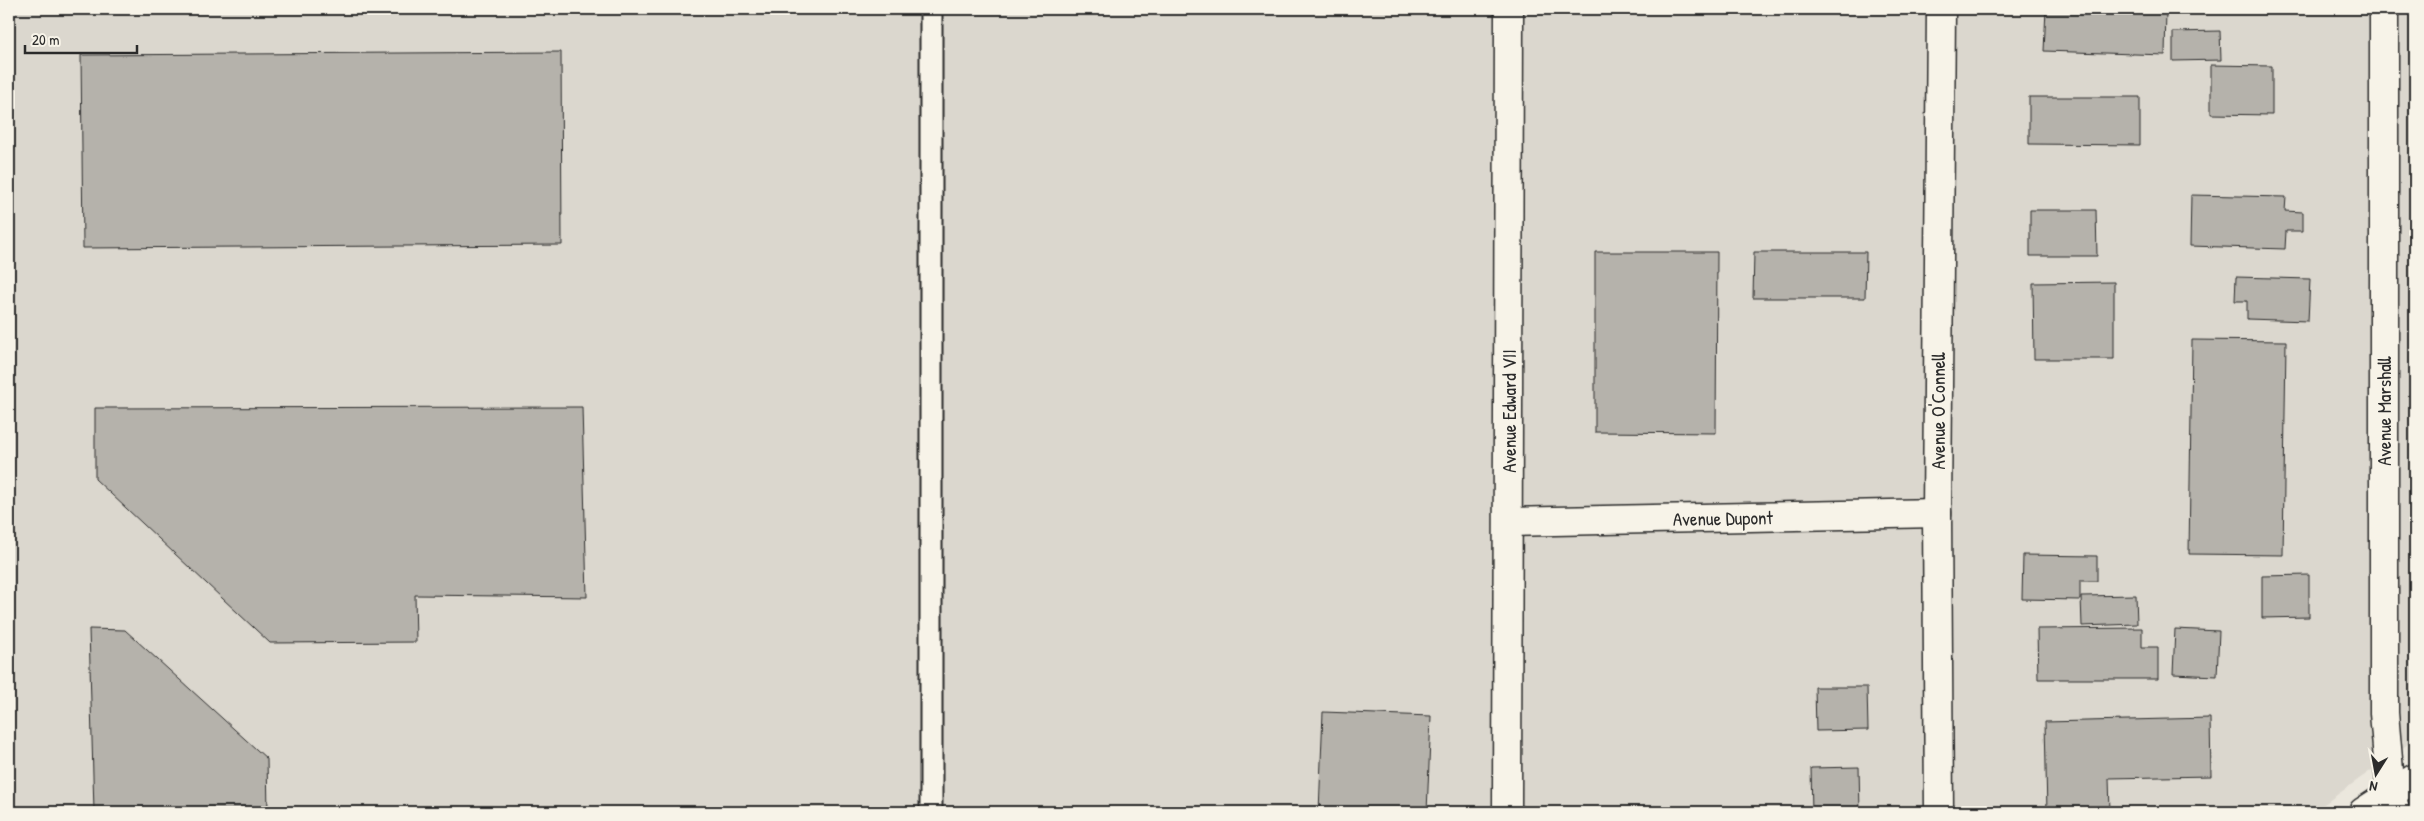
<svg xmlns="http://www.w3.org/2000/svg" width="2424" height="821" viewBox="0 0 2424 821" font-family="'Patrick Hand',sans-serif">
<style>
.built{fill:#dbd7ce}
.building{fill:#b5b2ab;stroke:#2b2b2b}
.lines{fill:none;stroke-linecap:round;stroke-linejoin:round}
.service-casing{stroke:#2b2b2b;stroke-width:25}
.minor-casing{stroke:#2b2b2b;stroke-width:31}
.secondary-casing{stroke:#2b2b2b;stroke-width:31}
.service{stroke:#f7f3e8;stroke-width:21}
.minor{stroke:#f7f3e8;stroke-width:28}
.secondary{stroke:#f7f3e8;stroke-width:28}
.labels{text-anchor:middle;stroke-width:4;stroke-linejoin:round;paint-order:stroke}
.street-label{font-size:19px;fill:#2b2b2b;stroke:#f7f3e8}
</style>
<rect width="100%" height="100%" fill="#ebe7dd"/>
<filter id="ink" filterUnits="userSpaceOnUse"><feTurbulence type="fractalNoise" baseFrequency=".02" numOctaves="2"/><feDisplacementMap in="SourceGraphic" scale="10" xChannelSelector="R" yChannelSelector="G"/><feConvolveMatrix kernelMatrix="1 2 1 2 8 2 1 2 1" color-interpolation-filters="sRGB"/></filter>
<g filter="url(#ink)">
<path class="built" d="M9 9H2415V739L2313 812H9Z"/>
<g class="building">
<path d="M2046 9H2166L2165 55 2044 51Z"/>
<path d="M2220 31 2221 60 2173 61V32Z"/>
<path d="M561 52 562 245 83 248 81 55Z"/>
<path d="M2211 65 2272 66V115L2211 114Z"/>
<path d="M2029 97H2140V145L2029 144Z"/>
<path d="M2191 195 2286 197 2285 211 2303 212V231H2286L2285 249 2190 246Z"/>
<path d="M2030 210H2096L2097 256H2030Z"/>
<path d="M1595 252H1717L1716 433 1595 432Z"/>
<path d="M1754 252H1866L1865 298H1753Z"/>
<path d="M2236 277 2310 279 2308 321 2247 319V301H2235Z"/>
<path d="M2114 282V359H2034L2033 283Z"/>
<path d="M2192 340 2286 341 2283 555 2189 554Z"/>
<path d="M582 407 587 597 415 595 416 642 270 643 95 479V408Z"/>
<path d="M2023 555 2097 556V581H2080V600L2022 599Z"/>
<path d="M2309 575V617L2262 618V576Z"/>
<path d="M2136 595 2137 624 2082 626 2081 596Z"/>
<path d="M2142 628V647H2158V679H2038L2037 629Z"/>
<path d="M89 629 125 630 267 759 268 812H94Z"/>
<path d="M2175 629 2219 631 2217 676 2173 674Z"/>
<path d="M1815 687H1867L1868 730 1816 731Z"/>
<path d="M1323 712 1431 716 1427 812H1319Z"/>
<path d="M2210 718 2211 776 2109 778 2110 812H2047L2045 722Z"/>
<path d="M1859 767 1860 812H1812L1811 768Z"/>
</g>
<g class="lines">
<g class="service-casing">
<path id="service" d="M931 812V9"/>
</g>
<g class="minor-casing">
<g id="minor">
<path d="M2384 9V713L2391 794 2396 812"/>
<path d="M1509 522 1937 513"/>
<path d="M1507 812 1509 9"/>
<path d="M1939 812 1937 513 1941 9"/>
</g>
</g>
<g class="secondary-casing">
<path id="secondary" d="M2363 812 2415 778"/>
</g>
<use href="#service" class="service"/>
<use href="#minor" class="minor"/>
<use href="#secondary" class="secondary"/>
</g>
</g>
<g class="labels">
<g class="street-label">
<text transform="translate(1509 411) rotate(-90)" y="7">Avenue Edward VII</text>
<text transform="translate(1938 411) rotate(-90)" y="7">Avenue O'Connell</text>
<text transform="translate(2384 411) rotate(-90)" y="7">Avenue Marshall</text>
<text transform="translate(1723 518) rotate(-1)" y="7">Avenue Dupont</text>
</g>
</g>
<rect width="2424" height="821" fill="none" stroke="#f7f3e8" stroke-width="30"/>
<rect x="15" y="15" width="2394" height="791" fill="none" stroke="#2b2b2b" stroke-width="2" filter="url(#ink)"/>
<g transform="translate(2376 774) rotate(191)" stroke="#f7f3e8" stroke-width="4" paint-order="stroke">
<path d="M0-4L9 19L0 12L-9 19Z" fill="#2b2b2b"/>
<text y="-8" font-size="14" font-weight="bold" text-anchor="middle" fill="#2b2b2b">N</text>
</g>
<path d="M25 45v8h112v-8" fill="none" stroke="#2b2b2b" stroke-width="2.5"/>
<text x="32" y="45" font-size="15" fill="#2b2b2b" stroke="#f7f3e8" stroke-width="4" paint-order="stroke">20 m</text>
</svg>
